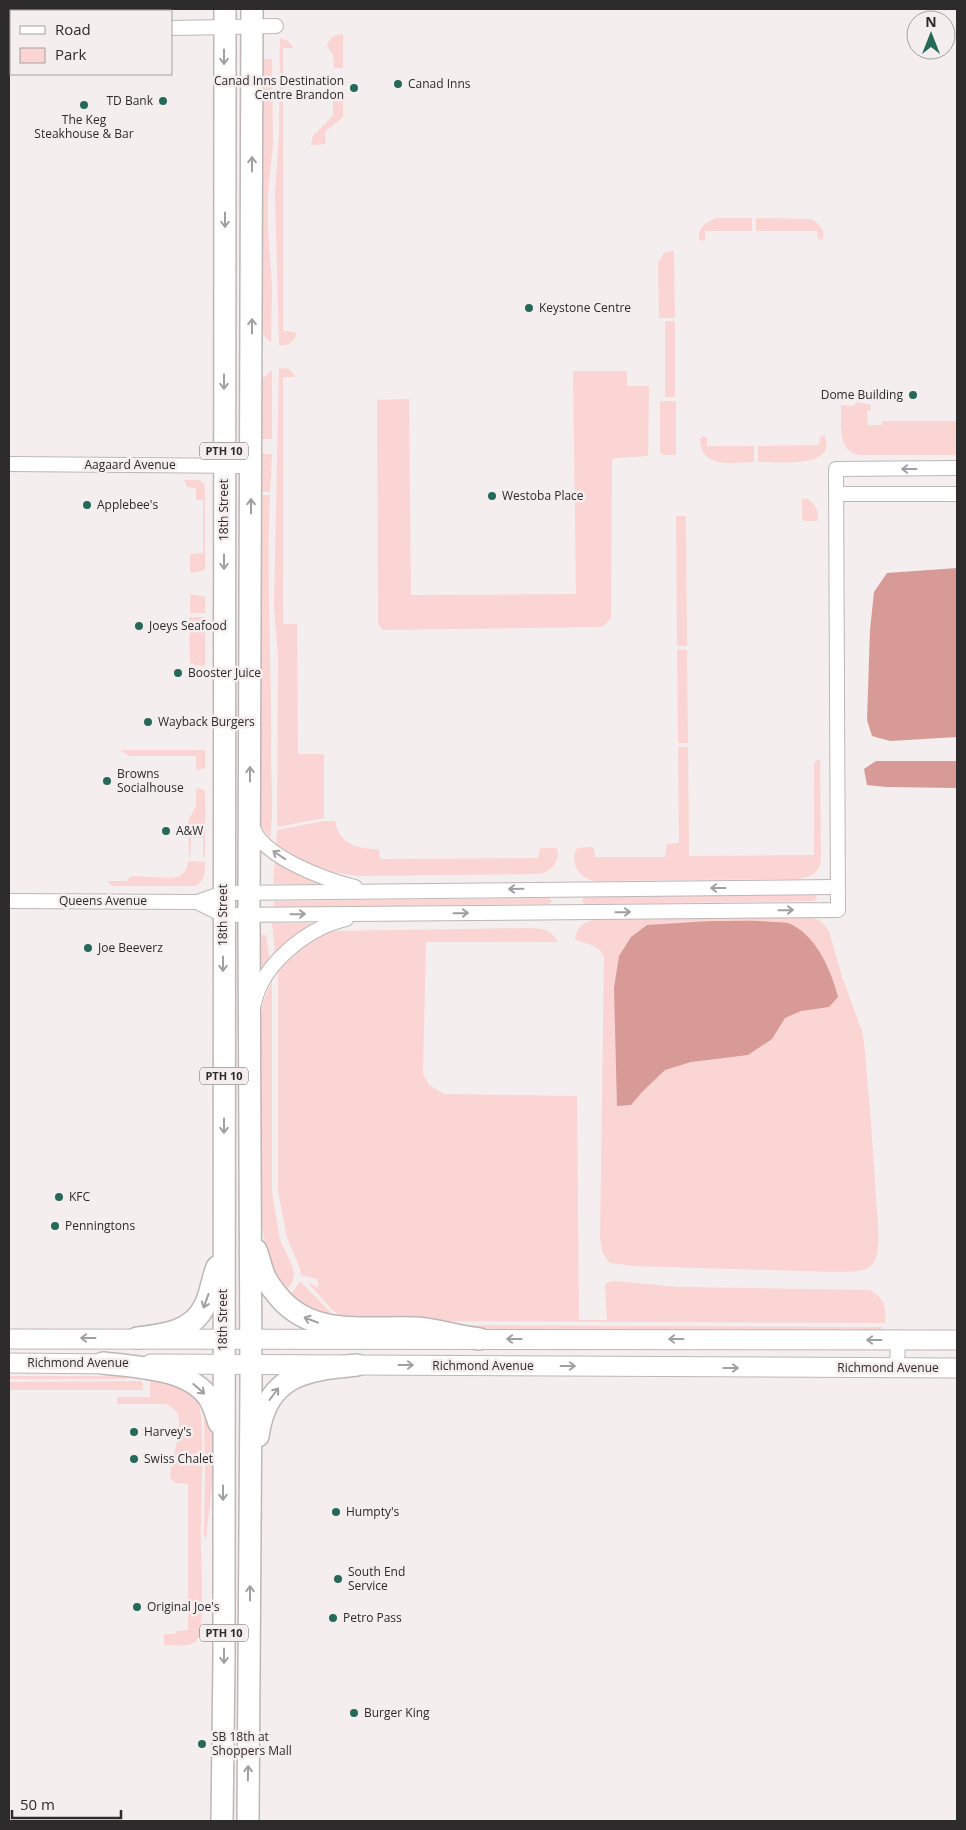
<svg xmlns="http://www.w3.org/2000/svg" width="966" height="1830" viewBox="0 0 966 1830" font-family="'Open Sans',sans-serif">
<style>
.green{fill:#fad5d3}
.forest{fill:#d79a96}
.lines{fill:none;stroke-linecap:round;stroke-linejoin:round}
.minor-casing{stroke:#bdb7b6;stroke-width:16}
.secondary-casing{stroke:#bdb7b6;stroke-width:21}
.primary-casing{stroke:#bdb7b6;stroke-width:24}
.minor{stroke:#fff;stroke-width:14}
.secondary{stroke:#fff;stroke-width:19}
.primary{stroke:#fff;stroke-width:21}
.oneway{stroke:#a0a0a0}
.poi-dot{fill:#25695b;stroke:#f5eeee;stroke-width:2}
.labels{text-anchor:middle;stroke-width:5;stroke-linejoin:round;paint-order:stroke}
.shield{fill:#f5eeee;stroke:#696666;stroke-width:1}
.shield-label{font-size:11px;font-weight:bold;fill:#2d2b2b}
.poi-label{font-size:12px;fill:#2d2b2b;stroke:#f5eeee;text-anchor:start}
.street-label{font-size:12px;fill:#2d2b2b;stroke:#f5eeee}
</style>
<rect width="100%" height="100%" fill="#f5eeee"/>
<g class="green">
<path d="M343 34V68H334L333 55 328 48 327 44 333 36Z"/>
<path d="M280 38 288 41 293 46 292 48H283V331L295 332 296 335C293 343 287 346 279 345L275 194 279 134Z"/>
<path d="M261 59H272L273 142 268 196V229L272 286 271 343 264 336 261 330Z"/>
<path d="M333 100H343V117L325 132V144L311 145 313 136 333 116Z"/>
<path d="M717 218H752V231H705V240L700 241C696 229 706 221 717 218Z"/>
<path d="M756 218 811 219C819 223 827 231 822 240L818 239 817 231H756Z"/>
<path d="M674 250 675 318H659L658 263 664 253Z"/>
<rect x="665" y="321" width="10" height="76"/>
<path d="M279 368 289 369 295 375 293 377H283V624H297L298 754H324V818L277 827 278 659 274 606Z"/>
<path d="M272 370V439H260L261 385 263 378Z"/>
<path d="M573 371H627V386H649L648 456 616 458 612 460 611 619 603 626 598 627 382 630 378 623 377 400 409 399 411 595 576 594Z"/>
<path d="M660 401H676V455H664L660 452Z"/>
<path d="M857 402 871 405V410H867L868 425H882V421H957V455H860C836 452 842 423 841 405L853 406Z"/>
<path d="M824 435C840 469 775 462 758 462V446L819 445 820 437Z"/>
<path d="M703 436 707 438V446H754V462C733 462 701 470 700 439Z"/>
<path d="M260 454H272L270 492H260Z"/>
<path d="M184 480H199L204 484 205 491V570L192 573 190 572V554L203 553V500H196V488L187 487Z"/>
<path d="M260 495H270C266 580 272 665 271 750 271 779 274 809 270 838L260 826Z"/>
<path d="M806 498C814 503 821 512 817 521H805L802 519V500Z"/>
<path d="M676 516H686L687 646H677Z"/>
<path d="M190 594 205 597V613H190Z"/>
<path d="M189 617H205V666L194 665V663L190 664Z"/>
<path d="M677 649 687 650 688 743H678Z"/>
<path d="M678 747H688L689 856 814 855V763L817 760H820L821 859C820 872 812 877 799 879L595 881C579 879 569 863 577 848L592 847 594 849 595 857H665L667 844 679 843Z"/>
<path d="M120 750H205V768L198 770 196 768V756H129Z"/>
<path d="M199 788 205 791V857L203 858V838H191L190 858H189L188 821 196 806V790Z"/>
<path d="M324 821H335C340 845 358 849 379 849L380 859 538 858 540 848H557C560 861 553 871 540 874L359 876C327 873 301 863 276 844L277 830Z"/>
<path d="M275 858 320 881V884H275L273 883Z"/>
<path d="M189 861 205 862C205 873 205 882 194 886H112L107 881H127L131 876 171 878 180 876 185 872Z"/>
<path d="M816 895 817 899 813 901 585 904 582 901 584 897Z"/>
<path d="M549 898 552 901 550 904 274 907V901Z"/>
<path d="M810 917 821 921 829 931 842 977 862 1031 864 1043C869 1095 873 1146 876 1198 877 1214 882 1249 874 1262 867 1274 847 1271 835 1272L633 1266 610 1263 603 1254 600 1239 604 956C600 946 585 943 575 940 576 929 582 922 593 920Z"/>
<path d="M272 923H313L314 925 275 954Z"/>
<path d="M530 928C543 929 551 929 558 942H426L423 1074 429 1085 444 1094 577 1096 579 1320H607L605 1286 606 1283 614 1281 679 1287 869 1290C884 1296 887 1308 885 1323L373 1321 343 1317 332 1310 308 1283 317 1287 319 1285 317 1279 301 1275 300 1268 287 1238 278 1191V972C291 955 311 940 331 931Z"/>
<path d="M259 935H266L270 961 260 974Z"/>
<path d="M272 981V1192L280 1240 292 1265 294 1273 293 1281 285 1293 268 1260 260 1214 259 1029 263 1002Z"/>
<path d="M300 1281 336 1318 335 1323 289 1298Z"/>
<path d="M442 1325 882 1327 880 1331 465 1330Z"/>
<rect x="9" y="1376" width="118" height="3"/>
<path d="M142 1381 143 1390H9V1382Z"/>
<path d="M150 1381C165 1381 189 1386 197 1400 206 1414 201 1498 201 1519 200 1542 202 1565 202 1588 202 1599 203 1632 197 1640 191 1648 173 1645 164 1645V1634H175L177 1631 188 1630V1484L175 1483 170 1478C171 1462 183 1428 178 1415 176 1410 171 1407 166 1404H117V1397H150Z"/>
<path d="M204 1411C206 1416 210 1422 212 1428 219 1460 208 1508 206 1541L204 1535 205 1472Z"/>
</g>
<g class="forest">
<path d="M957 568V737L890 741 872 736 867 720 870 630 874 592 887 573Z"/>
<path d="M876 761H957V788L887 787 867 785 864 769Z"/>
<path d="M711 921C732 921 752 920 772 922 777 922 783 922 788 923 816 934 831 970 838 997L829 1007 801 1011 785 1018 772 1039 748 1055 691 1062 665 1070 642 1092 631 1105 617 1106 614 988 619 956 631 937 647 925Z"/>
</g>
<g class="lines">
<g class="minor-casing">
<g id="minor">
<path d="M9 27H11"/>
<path d="M171 28 276 26"/>
<path d="M9 464 251 466"/>
<path d="M837 494H957"/>
<path d="M252 824C258 856 327 880 355 887"/>
<path d="M9 901 197 902 223 893 837 887"/>
<path d="M197 902 223 915 838 910 836 469 957 468"/>
<path d="M254 1004C262 964 307 928 346 919"/>
<path d="M897 1368 898 1340"/>
</g>
</g>
<g class="secondary-casing">
<g id="secondary">
<path d="M9 1339 957 1340"/>
<path d="M9 1363 119 1364"/>
<path d="M151 1364 957 1368"/>
</g>
</g>
<g class="primary-casing">
<g id="primary">
<path d="M256 1250C259 1258 261 1267 264 1275 268 1284 273 1290 279 1297 313 1338 369 1326 416 1328 437 1329 458 1337 480 1339"/>
<path d="M137 1338C163 1335 193 1332 205 1305 211 1293 212 1279 217 1267"/>
<path d="M103 1363C136 1367 189 1368 209 1398 214 1406 216 1415 219 1423"/>
<path d="M258 1436C267 1375 304 1370 357 1365"/>
<path d="M222 1821 224 1658 225 9"/>
<path d="M248 1821 251 1384 249 915 252 9"/>
</g>
</g>
<use href="#minor" class="minor"/>
<use href="#secondary" class="secondary"/>
<use href="#primary" class="primary"/>
</g>
<defs><path id="oneway-shaft" d="M-6 0H5M1.5-3L5.5 0L1.5 3" fill="none" stroke-width="1.6" stroke-linecap="round" stroke-linejoin="round" transform="scale(1.25)"/></defs>
<g class="oneway">
<use href="#oneway-shaft" transform="translate(224 57) rotate(90)"/>
<use href="#oneway-shaft" transform="translate(252 164) rotate(-90)"/>
<use href="#oneway-shaft" transform="translate(225 220) rotate(90)"/>
<use href="#oneway-shaft" transform="translate(252 326) rotate(-90)"/>
<use href="#oneway-shaft" transform="translate(224 382) rotate(90)"/>
<use href="#oneway-shaft" transform="translate(909 469) rotate(180)"/>
<use href="#oneway-shaft" transform="translate(251 506) rotate(-90)"/>
<use href="#oneway-shaft" transform="translate(224 562) rotate(90)"/>
<use href="#oneway-shaft" transform="translate(250 774) rotate(-90)"/>
<use href="#oneway-shaft" transform="translate(279 855) rotate(-146)"/>
<use href="#oneway-shaft" transform="translate(718 888) rotate(180)"/>
<use href="#oneway-shaft" transform="translate(516 889) rotate(179)"/>
<use href="#oneway-shaft" transform="translate(786 910) rotate(-1)"/>
<use href="#oneway-shaft" transform="translate(623 912) rotate(-1)"/>
<use href="#oneway-shaft" transform="translate(461 913) rotate(-1)"/>
<use href="#oneway-shaft" transform="translate(298 914) rotate(-1)"/>
<use href="#oneway-shaft" transform="translate(223 964) rotate(90)"/>
<use href="#oneway-shaft" transform="translate(224 1126) rotate(90)"/>
<use href="#oneway-shaft" transform="translate(206 1301) rotate(110)"/>
<use href="#oneway-shaft" transform="translate(311 1320) rotate(-159)"/>
<use href="#oneway-shaft" transform="translate(88 1338) rotate(180)"/>
<use href="#oneway-shaft" transform="translate(514 1339) rotate(180)"/>
<use href="#oneway-shaft" transform="translate(676 1339) rotate(-180)"/>
<use href="#oneway-shaft" transform="translate(874 1340) rotate(-180)"/>
<use href="#oneway-shaft" transform="translate(406 1365)"/>
<use href="#oneway-shaft" transform="translate(568 1366)"/>
<use href="#oneway-shaft" transform="translate(731 1368)"/>
<use href="#oneway-shaft" transform="translate(199 1389) rotate(41)"/>
<use href="#oneway-shaft" transform="translate(274 1394) rotate(-53)"/>
<use href="#oneway-shaft" transform="translate(223 1493) rotate(90)"/>
<use href="#oneway-shaft" transform="translate(250 1593) rotate(-90)"/>
<use href="#oneway-shaft" transform="translate(224 1656) rotate(90)"/>
<use href="#oneway-shaft" transform="translate(248 1773) rotate(-89)"/>
</g>
<g class="poi-dot">
<circle cx="398" cy="84" r="5"/>
<circle cx="354" cy="88" r="5"/>
<circle cx="163" cy="101" r="5"/>
<circle cx="84" cy="105" r="5"/>
<circle cx="529" cy="308" r="5"/>
<circle cx="913" cy="395" r="5"/>
<circle cx="492" cy="496" r="5"/>
<circle cx="87" cy="505" r="5"/>
<circle cx="139" cy="626" r="5"/>
<circle cx="178" cy="673" r="5"/>
<circle cx="148" cy="722" r="5"/>
<circle cx="107" cy="781" r="5"/>
<circle cx="166" cy="831" r="5"/>
<circle cx="88" cy="948" r="5"/>
<circle cx="59" cy="1197" r="5"/>
<circle cx="55" cy="1226" r="5"/>
<circle cx="134" cy="1432" r="5"/>
<circle cx="134" cy="1459" r="5"/>
<circle cx="336" cy="1512" r="5"/>
<circle cx="338" cy="1579" r="5"/>
<circle cx="137" cy="1607" r="5"/>
<circle cx="333" cy="1618" r="5"/>
<circle cx="354" cy="1713" r="5"/>
<circle cx="202" cy="1744" r="5"/>
</g>
<g class="labels">
<g class="shield">
<rect x="200" y="442.5" width="48" height="17" rx="4"/>
<rect x="200" y="1067.5" width="48" height="17" rx="4"/>
<rect x="200" y="1624.5" width="48" height="17" rx="4"/>
</g>
<g class="shield-label">
<text x="224" y="455">PTH 10</text>
<text x="224" y="1080">PTH 10</text>
<text x="224" y="1637">PTH 10</text>
</g>
<g class="poi-label">
<text x="344" y="85" text-anchor="end">Canad Inns Destination<tspan x="344" dy="14">Centre Brandon</tspan></text>
<text x="408" y="88">Canad Inns</text>
<text x="153" y="105" text-anchor="end">TD Bank</text>
<text x="84" y="124" text-anchor="middle">The Keg<tspan x="84" dy="14">Steakhouse &amp; Bar</tspan></text>
<text x="539" y="312">Keystone Centre</text>
<text x="903" y="399" text-anchor="end">Dome Building</text>
<text x="502" y="500">Westoba Place</text>
<text x="97" y="509">Applebee's</text>
<text x="149" y="630">Joeys Seafood</text>
<text x="188" y="677">Booster Juice</text>
<text x="158" y="726">Wayback Burgers</text>
<text x="117" y="778">Browns<tspan x="117" dy="14">Socialhouse</tspan></text>
<text x="176" y="835">A&amp;W</text>
<text x="98" y="952">Joe Beeverz</text>
<text x="69" y="1201">KFC</text>
<text x="65" y="1230">Penningtons</text>
<text x="144" y="1436">Harvey's</text>
<text x="144" y="1463">Swiss Chalet</text>
<text x="346" y="1516">Humpty's</text>
<text x="348" y="1576">South End<tspan x="348" dy="14">Service</tspan></text>
<text x="147" y="1611">Original Joe's</text>
<text x="343" y="1622">Petro Pass</text>
<text x="364" y="1717">Burger King</text>
<text x="212" y="1741">SB 18th at<tspan x="212" dy="14">Shoppers Mall</tspan></text>
</g>
<g class="street-label">
<text x="130" y="469">Aagaard Avenue</text>
<text transform="translate(224 510) rotate(-90)" y="4">18th Street</text>
<text x="103" y="905">Queens Avenue</text>
<text transform="translate(223 915) rotate(-90)" y="4">18th Street</text>
<text transform="translate(223 1320) rotate(-90)" y="4">18th Street</text>
<text x="78" y="1367">Richmond Avenue</text>
<text x="483" y="1370">Richmond Avenue</text>
<text x="888" y="1372">Richmond Avenue</text>
</g>
</g>
<rect width="966" height="1830" fill="none" stroke="#2d2b2b" stroke-width="20"/>
<rect x="10" y="10" width="162" height="65" fill="#f5eeee" stroke="#a5a0a0"/>
<rect x="20" y="26" width="25" height="8" fill="#ffffff" stroke="#a5a0a0"/>
<text x="55" y="35" font-size="15" fill="#2d2b2b">Road</text>
<rect x="20" y="48" width="25" height="15" fill="#fad5d3" stroke="#a5a0a0"/>
<text x="55" y="60" font-size="15" fill="#2d2b2b">Park</text>
<g transform="translate(931 35)"><circle r="24" fill="#f5eeee" stroke="#a5a0a0"/>
<path d="M0-4L9 19L0 12L-9 19Z" fill="#25695b"/>
<text y="-8" font-size="14" font-weight="bold" text-anchor="middle" fill="#2d2b2b">N</text>
</g>
<path d="M12 1810v8h109v-8" fill="none" stroke="#2d2b2b" stroke-width="2.5"/>
<text x="20" y="1810" font-size="15" fill="#2d2b2b" stroke="#f5eeee" stroke-width="4" paint-order="stroke">50 m</text>
</svg>
